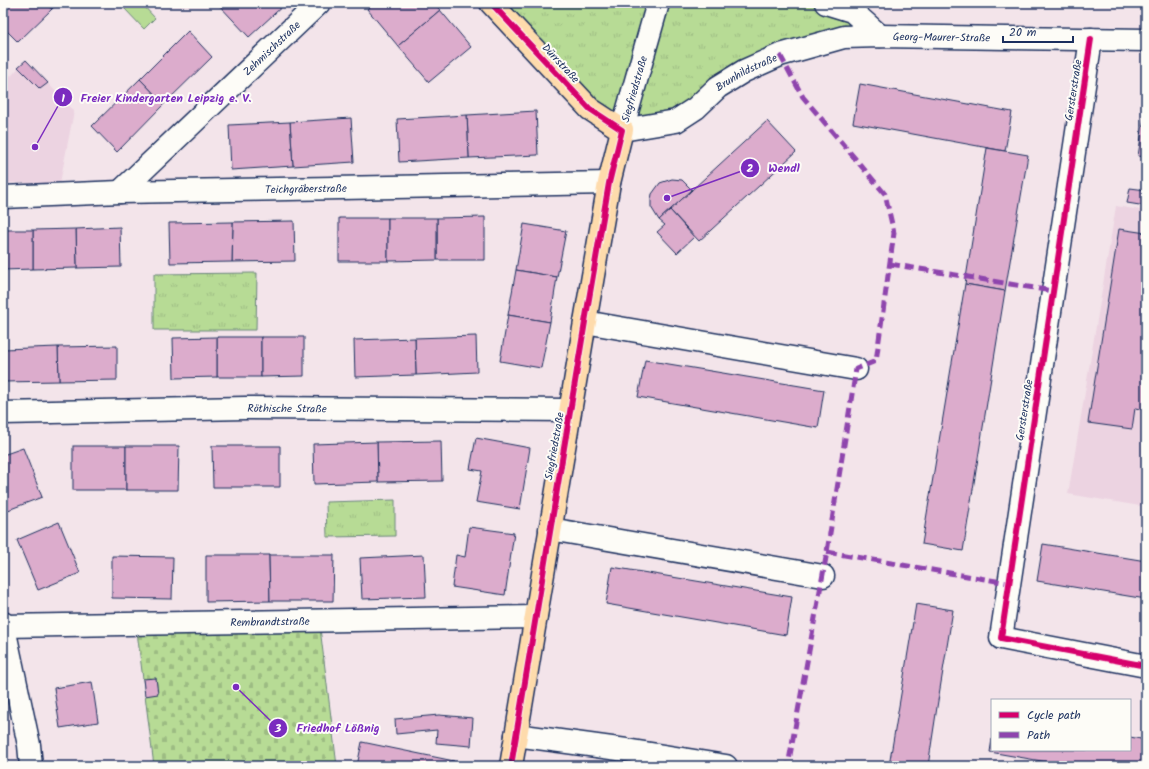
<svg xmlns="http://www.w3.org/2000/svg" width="1149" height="769" viewBox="0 0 1149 769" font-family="Kalam,sans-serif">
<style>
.built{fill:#ecd3e1}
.grass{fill:#b7db95;stroke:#69857a}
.cemetery{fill:url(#cemetery-stones);stroke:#69857a}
.park{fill:url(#park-tufts);stroke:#69857a}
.building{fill:#dcaccc;stroke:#1b2f5e}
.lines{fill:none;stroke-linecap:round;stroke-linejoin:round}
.minor-casing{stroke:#1b2f5e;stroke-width:25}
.major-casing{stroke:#1b2f5e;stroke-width:25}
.minor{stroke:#fdfcf7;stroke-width:22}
.major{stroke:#fedbac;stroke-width:22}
.quiet{stroke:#8e44ad;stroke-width:5;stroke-dasharray:10 5;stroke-linecap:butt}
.cycleway-casing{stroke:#fdfcf7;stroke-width:8}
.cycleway{stroke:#d6006c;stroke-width:6}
.labels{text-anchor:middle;stroke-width:4;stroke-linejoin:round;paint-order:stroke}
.street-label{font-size:11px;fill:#1b2f5e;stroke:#fdfcf7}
.leader{fill:none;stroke:#7b2cbf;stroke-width:1.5}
.callout-dot{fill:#7b2cbf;stroke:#fdfcf7;stroke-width:1.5}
.mark-label{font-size:12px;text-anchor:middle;font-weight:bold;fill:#fff}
.callout-label{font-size:12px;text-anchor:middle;font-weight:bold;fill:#7b2cbf;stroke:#fdfcf7;stroke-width:4;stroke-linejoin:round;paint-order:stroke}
</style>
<defs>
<pattern id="cemetery-stones" width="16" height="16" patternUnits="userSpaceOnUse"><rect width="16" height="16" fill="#b7db95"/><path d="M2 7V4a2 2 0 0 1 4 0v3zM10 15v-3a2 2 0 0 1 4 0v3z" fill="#9dbc83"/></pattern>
<pattern id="park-tufts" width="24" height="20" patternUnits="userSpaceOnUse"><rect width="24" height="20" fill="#b7db95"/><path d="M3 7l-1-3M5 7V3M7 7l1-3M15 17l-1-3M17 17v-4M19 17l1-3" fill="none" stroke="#9dbc83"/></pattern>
</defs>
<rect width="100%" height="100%" fill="#f3e4ea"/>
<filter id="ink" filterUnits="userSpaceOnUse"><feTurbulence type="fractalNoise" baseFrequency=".025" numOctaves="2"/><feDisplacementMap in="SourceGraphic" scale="8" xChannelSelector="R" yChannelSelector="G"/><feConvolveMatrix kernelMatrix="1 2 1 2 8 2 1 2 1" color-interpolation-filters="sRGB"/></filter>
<g filter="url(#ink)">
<g class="built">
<path d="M26 60 74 111 60 183H3V67L11 76Z"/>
<path d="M1116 206 1146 211V507L1068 494Z"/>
</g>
<path class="grass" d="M129 3H141L155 18 144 29 124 8Z"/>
<path class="cemetery" d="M319 620 337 766H154L136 624Z"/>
<g class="park">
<path d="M491 3H826L880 36 780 55 696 108 622 130Z"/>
<path d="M257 273 256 330H154V274Z"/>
<path d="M395 500V536L327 537 326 502Z"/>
</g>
<g class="building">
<path d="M3 3H45L52 9 18 42 3 27Z"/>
<path d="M45 3H58L52 9Z"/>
<path d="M217 3H286L249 37Z"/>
<path d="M374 3H434L440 10 398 46 367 9Z"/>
<path d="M440 10 471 47 429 82 398 46Z"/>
<path d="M188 31 212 57 164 104 140 79Z"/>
<path d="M26 60 48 83 40 89 18 67Z"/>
<path d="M140 79 164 104 117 152 92 126Z"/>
<path d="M860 84 1012 112 1005 151 853 123Z"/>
<path d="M536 111 538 155 469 158 467 115Z"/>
<path d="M467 115 469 158 399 162 397 119Z"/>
<path d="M351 118 354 162 293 166 290 122Z"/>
<path d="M1144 118 1146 119V157L1138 156Z"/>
<path d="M767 121 796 152 699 241 670 210Z"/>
<path d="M290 122 293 166 231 170 229 125Z"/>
<path d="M987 148 1028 155 1005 291 965 284Z"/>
<path d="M672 179 682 180 692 190 659 220 651 207V200L652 194 660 183Z"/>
<path d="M1130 188 1146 190V206L1127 203Z"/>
<path d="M670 210 694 237 677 253 657 232 665 225 659 220Z"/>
<path d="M485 217V260H437V218Z"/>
<rect x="339" y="218" width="49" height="43"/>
<path d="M388 218H437V260L388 261Z"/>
<path d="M294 221 295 261 232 262 233 222Z"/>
<path d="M233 222 232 262 170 263 169 223Z"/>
<path d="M524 224 566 231 557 277 516 270Z"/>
<path d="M120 227 121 267 77 268 76 229Z"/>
<path d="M76 229 77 268 33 269V230Z"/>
<path d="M1119 229 1146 233V410L1135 408 1132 429 1088 423Z"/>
<path d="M3 230H33V269L3 270Z"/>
<path d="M516 270 557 277 550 322 508 315Z"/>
<path d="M965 284 1005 291 963 551 922 544Z"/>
<path d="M508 315 550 322 541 368 500 361Z"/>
<path d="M476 336 477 372 416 375 415 338Z"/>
<rect x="217" y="337" width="44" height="40"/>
<path d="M217 337V377L174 378 173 338Z"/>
<path d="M261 337H304V376L261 377Z"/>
<path d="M415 338 416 375 355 377 354 340Z"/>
<path d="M117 346V380L59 381 58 347Z"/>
<path d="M58 347 59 381 3 382V349Z"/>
<path d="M645 360 824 390 818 428 638 397Z"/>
<path d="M476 438 530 448 520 509 476 502 482 471 470 469Z"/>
<path d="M441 441 442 481 378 482 377 442Z"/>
<path d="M377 442 378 482 314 484 313 444Z"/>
<rect x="73" y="446" width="53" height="44"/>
<path d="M126 446H179L178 490H126Z"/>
<path d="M212 446H280V487H213Z"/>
<path d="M23 448 42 497 3 512V455Z"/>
<path d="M59 522 80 573 38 590 17 540Z"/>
<path d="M469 527 514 533 505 595 452 587 456 555 465 557Z"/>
<path d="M1043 544 1146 561V599L1037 581Z"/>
<path d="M206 555H269L270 601 206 602Z"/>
<path d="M269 555H334L333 601H270Z"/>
<path d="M424 555 426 597 362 599 360 558Z"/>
<path d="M112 556 173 557 172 599 112 598Z"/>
<path d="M612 567 792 597 786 635 606 604Z"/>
<path d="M916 604 953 610 937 707 928 766H889Z"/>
<path d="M156 678 158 694 145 696 143 679Z"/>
<path d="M92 682 98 722 60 728 54 688Z"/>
<path d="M439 715 473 718 471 746 436 743 437 730 396 734 395 719Z"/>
<path d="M1130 737 1146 740V766H1070L990 752 992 739V750H1130Z"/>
<path d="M362 742 454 761 453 766H357Z"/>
</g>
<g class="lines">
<g class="minor-casing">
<g id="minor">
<path id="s1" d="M658 3 622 130 676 121 696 108 718 87 744 71 780 55 844 37 880 36 1146 40"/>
<path d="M826 3 852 11 880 36"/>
<path d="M1091 39 1001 638 1146 666"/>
<path id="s2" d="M120 192 319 3"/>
<path id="s3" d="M3 197 120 192 609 183"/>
<path d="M585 322 856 369"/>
<path id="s4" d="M3 413 245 408 570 410"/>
<path d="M550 529 823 576"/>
<path d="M3 623 29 745 31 766"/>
<path id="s5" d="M3 626 536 617"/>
<path d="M516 735 626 750 726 766"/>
</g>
</g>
<g class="major-casing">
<path id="major" d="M491 3 590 109 622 130 609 183 585 322 511 766"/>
</g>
<use href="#minor" class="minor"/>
<use href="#major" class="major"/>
<g class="quiet">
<path d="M780 55 803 97 885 194 894 233 876 361 856 369 827 552 788 766"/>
<path d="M890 264 1052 291"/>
<path d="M827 552 1008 583"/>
</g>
<g class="cycleway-casing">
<g id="cycleway">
<path d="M491 3 590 109 622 130 609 183 585 322 511 766"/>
<path d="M1091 39 1001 638 1146 666"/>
</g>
</g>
<use href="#cycleway" class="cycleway"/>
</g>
</g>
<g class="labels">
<g class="street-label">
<text dy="4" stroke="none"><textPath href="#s1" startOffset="475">Georg-Maurer-Straße</textPath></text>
<text dy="4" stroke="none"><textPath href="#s2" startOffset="209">Zehmischstraße</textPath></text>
<text transform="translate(561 63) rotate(47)" y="4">Dürrstraße</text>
<text dy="4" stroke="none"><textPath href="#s1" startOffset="273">Brunhildstraße</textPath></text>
<text transform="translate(634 89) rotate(-74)" y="4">Siegfriedstraße</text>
<text transform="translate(1073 90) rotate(-81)" y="4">Gersterstraße</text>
<text dy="4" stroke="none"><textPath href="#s3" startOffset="303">Teichgräberstraße</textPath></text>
<text dy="4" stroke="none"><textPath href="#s4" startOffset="284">Röthische Straße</textPath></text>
<text transform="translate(1024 410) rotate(-81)" y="4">Gersterstraße</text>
<text transform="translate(554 446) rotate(-80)" y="4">Siegfriedstraße</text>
<text dy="4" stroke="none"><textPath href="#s5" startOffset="267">Rembrandtstraße</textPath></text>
</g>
</g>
<path class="leader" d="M35 147L63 97M667 198L750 168M236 687L278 728"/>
<g class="callout-dot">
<circle cx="35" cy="147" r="4"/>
<circle cx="667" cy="198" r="4"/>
<circle cx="236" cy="687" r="4"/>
<circle cx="63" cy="97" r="10"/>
<circle cx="750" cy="168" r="10"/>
<circle cx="278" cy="728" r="10"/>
</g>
<g class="mark-label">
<text x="63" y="102">1</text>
<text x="750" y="172">2</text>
<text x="278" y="732">3</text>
</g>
<g class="callout-label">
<text x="166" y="102">Freier Kindergarten Leipzig e. V.</text>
<text x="784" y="172">Wendl</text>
<text x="338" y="732">Friedhof Lößnig</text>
</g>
<rect width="1149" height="769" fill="none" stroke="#fdfcf7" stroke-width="16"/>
<rect x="8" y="8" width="1133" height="753" fill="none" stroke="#1b2f5e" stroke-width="1.5" filter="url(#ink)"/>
<rect x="991" y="699" width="140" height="52" fill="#fdfcf7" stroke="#a3aaba"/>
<rect x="999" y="712" width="20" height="6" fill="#d6006c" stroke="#a3aaba"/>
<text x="1027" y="719" font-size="12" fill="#1b2f5e">Cycle path</text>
<rect x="999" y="732" width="20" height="6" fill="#8e44ad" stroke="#a3aaba"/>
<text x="1027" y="739" font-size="12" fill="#1b2f5e">Path</text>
<path d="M1003 36v6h70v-6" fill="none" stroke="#1b2f5e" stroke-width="2"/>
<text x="1009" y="36" font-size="12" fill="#1b2f5e" stroke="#fdfcf7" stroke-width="3" paint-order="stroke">20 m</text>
</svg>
